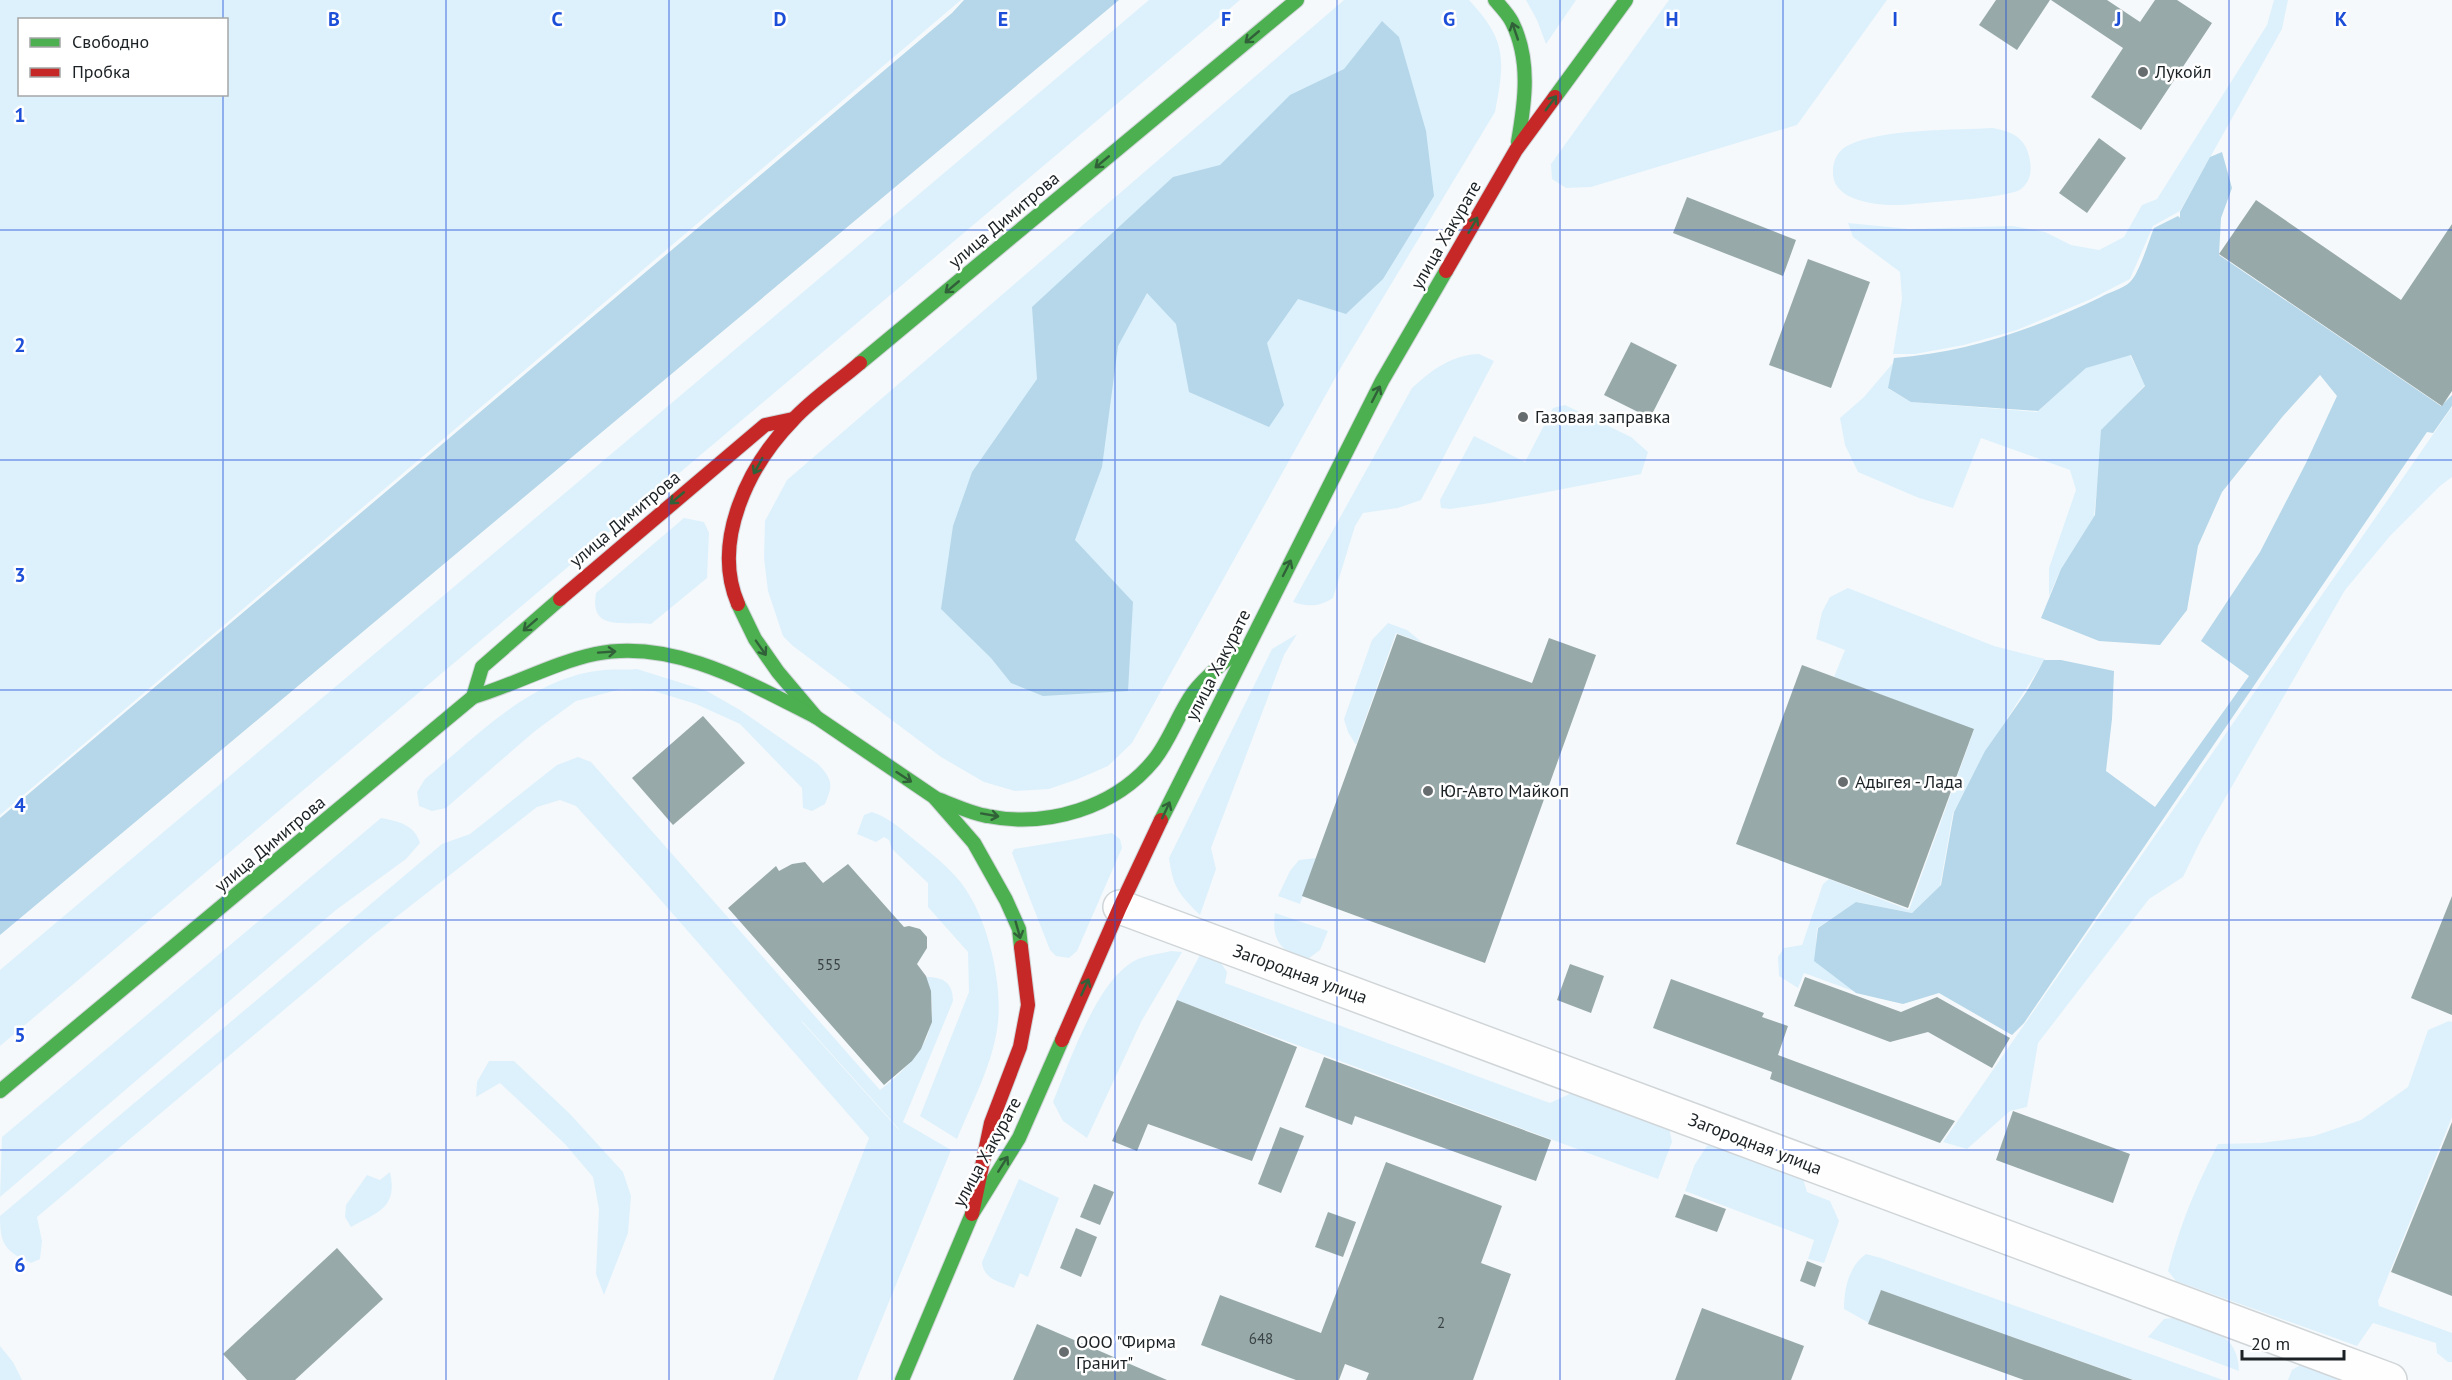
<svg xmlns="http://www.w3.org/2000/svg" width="2452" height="1380" viewBox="0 0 2452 1380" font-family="'PT Sans',sans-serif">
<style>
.green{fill:#ddf1fc;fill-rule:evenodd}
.forest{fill:#b5d7e9}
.building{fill:#98a9aa}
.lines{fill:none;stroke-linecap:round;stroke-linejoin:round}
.street-casing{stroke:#d0d5d8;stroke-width:36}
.fast-casing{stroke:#d0d5d8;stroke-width:16}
.jam-casing{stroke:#d0d5d8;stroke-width:16}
.street{stroke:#fefefe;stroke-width:33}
.fast{stroke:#4caf50;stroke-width:14}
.jam{stroke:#c62828;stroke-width:14}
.oneway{stroke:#316138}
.grid{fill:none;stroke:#1d4ed8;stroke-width:1.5;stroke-opacity:0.55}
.poi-dot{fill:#676d6f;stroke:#fff;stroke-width:2}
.labels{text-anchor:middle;stroke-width:5;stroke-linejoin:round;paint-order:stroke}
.number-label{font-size:15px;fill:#3a4346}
.poi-label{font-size:18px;fill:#1b2124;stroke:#fff;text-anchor:start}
.street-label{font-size:18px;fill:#1b2124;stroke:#fff}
.grid-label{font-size:20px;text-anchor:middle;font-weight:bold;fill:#1d4ed8;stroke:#fff;stroke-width:5;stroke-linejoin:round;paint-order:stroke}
</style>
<rect width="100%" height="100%" fill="#f5f9fb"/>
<g class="green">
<path d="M0 0H961L0 815ZM20 20H226V94H20Z"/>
<path d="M1149 0H1240L0 1046V970Z"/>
<path d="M1344 0H1469C1507 41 1505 59 1495 112L1343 364 1132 743 1108 766 1078 779 1049 789 1015 791 984 782 941 757 793 646 783 636 768 591 764 558 765 521 787 480Z"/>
<path d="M1526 0H1576L1546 44 1537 20Z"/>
<path d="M1669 0H1887L1797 125 1591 187 1566 188 1552 179 1551 164Z"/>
<path d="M2274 0H2288L2282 29 2180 211 2153 226 2130 279 2091 299 2017 330 1964 345 1915 354H1893L1902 299 1900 272 1853 237 1848 223 1909 229 2013 226 2045 232 2071 245 2099 250 2124 237 2142 205 2157 199 2267 25Z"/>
<path d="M1993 128C2011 132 2024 136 2029 156 2032 168 2032 180 2021 189 2009 198 1932 202 1913 204 1888 207 1830 205 1833 170 1833 160 1839 149 1849 145 1880 129 1956 130 1993 128Z"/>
<path d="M1479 354 1494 361 1421 500 1398 508 1363 513 1355 526 1333 598C1319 607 1309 607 1293 602L1412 388C1432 370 1451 355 1479 354Z"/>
<path d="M2130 355 2145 385 2103 429 2094 517 2061 569 2049 596V568L2076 490 2070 470 1981 438 1953 508 1919 498 1858 472 1845 445 1840 418 1864 397 1893 363 1889 389 1912 402 2037 412 2087 367Z"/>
<path d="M1565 405 1631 437 1648 452 1641 474 1490 503 1450 509 1441 508 1440 500 1474 436 1525 462 1553 408Z"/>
<path d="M2452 407V477L2440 486 2390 536 2345 590 2201 840 2183 877 2149 899 2038 1043 2027 1107 2010 1111 1967 1149 1943 1142Z"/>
<path d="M684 518 704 522 709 533 707 578 651 624C624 621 589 632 596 593Z"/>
<path d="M1848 588 1994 646 2045 659 1986 752 1953 813 1940 886 1912 913 1857 902 1817 928 1815 960 1856 992 1804 973 1798 988 1779 976 1778 957 1784 948 1802 945 1823 884 1829 879 1909 910 1974 730 1834 677 1845 650 1816 639 1822 612 1830 597Z"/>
<path d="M1388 623 1407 630 1423 643 1396 633 1356 745 1348 732 1344 719 1372 640Z"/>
<path d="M1297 634 1284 655 1211 848 1216 869 1200 915C1179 894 1173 888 1169 858L1272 649Z"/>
<path d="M637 669 707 691 740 710 818 764C833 780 833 785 825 804L812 811 803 808 802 788 740 724 696 704 654 691 621 689 576 701 535 731 446 808 432 811 419 806 417 792 425 779C477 736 533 676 604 670 615 669 626 670 637 669Z"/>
<path d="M578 757 591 762 880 1090C920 1058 944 1030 926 977 944 977 953 983 953 1001L903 1122 951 1150 857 1380H773L869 1138 644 881 576 806 560 800 537 807 372 936 37 1217 42 1241 40 1259 31 1263C5 1251 0 1245 0 1216L442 844 470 834 557 765ZM802 1021 899 1129V1130L802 1022Z"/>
<path d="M872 812C890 818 902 830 917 842 937 858 959 875 971 898 990 931 1002 985 998 1022 994 1062 972 1102 957 1139L920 1116 969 992 968 952 928 907V883L892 849 889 840 884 837 876 842 857 834 864 815Z"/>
<path d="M381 818C398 821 415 825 420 843L406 859 336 910 0 1197 2 1137Z"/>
<path d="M1112 833 1120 839 1122 848 1077 951 1069 958 1056 956 1050 950 1012 853 1014 849Z"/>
<path d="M1316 858 1300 904 1278 896 1290 871 1299 860Z"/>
<path d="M1275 913 1328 931 1320 950 1308 959C1281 953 1271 940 1275 913Z"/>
<path d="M1171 951 1182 952 1141 1022 1087 1138 1063 1121 1053 1102C1069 1064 1097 979 1136 960 1146 955 1160 954 1171 951Z"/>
<path d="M1200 955 1221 963 1227 972 1225 983 1550 1103 1578 1090 1669 1127 1672 1142 1658 1179 1176 1000Z"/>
<path d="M2449 1021 2452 1022V1117L2378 1301 2379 1306 2452 1333V1362H2448L2437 1353 2436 1343 2373 1323 2357 1346 2176 1281 2168 1271C2181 1222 2195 1189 2218 1144L2261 1143 2314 1136 2361 1120 2408 1087 2428 1030Z"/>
<path d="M489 1061H514L570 1114 623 1172 631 1196 628 1233 604 1295 596 1274 599 1209 593 1177 565 1144 500 1083 476 1097 477 1082Z"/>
<path d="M1723 1142 1802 1175 1807 1192 1830 1201 1839 1221 1824 1263 1808 1259 1814 1240 1685 1191 1695 1164 1707 1146Z"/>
<path d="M390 1172C398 1208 378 1212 351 1227L345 1217 346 1205 367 1175 380 1180Z"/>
<path d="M1019 1179 1059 1198 1028 1277 1020 1273 1014 1288C1000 1282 983 1279 982 1262Z"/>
<path d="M1866 1254 1881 1258 2223 1380H2134L1881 1290 1869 1323 1844 1309C1844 1288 1849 1266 1866 1254Z"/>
<path d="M2180 1317C2210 1329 2238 1333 2239 1371L2148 1337 2164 1319Z"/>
<path d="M0 1346 13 1362 22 1380H0Z"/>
<path d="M2302 1364 2344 1380H2288L2292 1370Z"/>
</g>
<g class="forest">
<path d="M964 0H1119L0 935V818L952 13Z"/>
<path d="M1382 21 1399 37 1426 131 1434 196 1383 279 1346 314 1298 299 1267 343 1284 405 1269 427 1189 392 1176 324 1147 293 1118 346 1102 467 1075 540 1133 602 1128 691 1043 696 1011 683 991 658 941 609 953 526 972 472 1037 379 1032 307 1173 177 1220 165 1290 95 1344 69Z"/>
<path d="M2222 152 2232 188 2221 218 2219 255 2441 406 2452 395V406L2433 433 2427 432 2024 1023 2012 1035 1939 993 1903 1004 1856 993 1814 961 1818 928 1856 902 1912 913 1941 885 1954 812 1985 751 2027 691 2044 660H2061L2114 671 2112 719 2106 771 2155 807 2249 676 2201 641 2260 552 2306 463 2337 396 2320 375 2283 416 2222 492 2198 546 2187 610 2160 645 2099 641 2041 618 2061 569 2095 515 2101 430 2145 386 2131 355 2086 368 2038 411 1911 402 1888 388 1894 358C1966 353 2037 328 2101 297 2109 292 2123 289 2130 282 2139 274 2149 240 2154 228L2178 216 2180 218V212L2210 157Z"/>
</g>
<g class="building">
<path d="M1996 0H2050L2017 50 1979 25Z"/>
<path d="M2051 0H2107L2140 22 2155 0H2177L2212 23 2141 130 2091 97 2123 48Z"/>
<path d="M2099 138 2126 158 2087 213 2059 193Z"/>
<path d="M1687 197 1796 240 1783 276 1673 233Z"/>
<path d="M2256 200 2401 300 2452 224V391L2442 406 2219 254Z"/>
<path d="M1808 259 1870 282 1831 388 1769 365Z"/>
<path d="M1631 342 1677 365 1650 418 1604 395Z"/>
<path d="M1397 634 1532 683 1549 638 1596 655 1485 963 1302 896Z"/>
<path d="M1802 665 1974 729 1908 908 1736 844Z"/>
<path d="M703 716 745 763 673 825 632 778Z"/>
<path d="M805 862 823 883 848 864 904 927 909 926 920 929 927 937V948L917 964 926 976 931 991 932 1022 921 1049 912 1061 884 1085 728 908 776 866 779 871 792 864Z"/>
<path d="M2452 896V1015L2411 998Z"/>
<path d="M1570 964 1604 976 1591 1013 1557 1000Z"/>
<path d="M1805 977 1901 1012 1937 997 2010 1038 1992 1068 1928 1032 1890 1042 1794 1006Z"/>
<path d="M1671 979 1764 1013 1762 1017 1788 1026 1778 1055 1955 1121 1940 1143 1770 1079 1772 1072 1653 1028Z"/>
<path d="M1177 1000 1297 1047 1252 1161 1148 1124 1137 1151 1112 1141Z"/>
<path d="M1324 1057 1551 1140 1536 1181 1355 1116 1352 1125 1305 1107Z"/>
<path d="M2013 1111 2130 1154 2113 1203 1996 1160Z"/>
<path d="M2452 1122V1296L2391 1272Z"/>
<path d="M1280 1127 1304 1136 1281 1193 1258 1184Z"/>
<path d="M1386 1162 1502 1206 1481 1263 1511 1274 1473 1380H1366L1369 1373 1345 1364 1339 1380H1296L1201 1345 1220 1295 1321 1333Z"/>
<path d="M1094 1184 1114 1192 1100 1225 1080 1217Z"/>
<path d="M1684 1194 1726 1209 1717 1232 1675 1217Z"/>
<path d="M1328 1212 1356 1222 1343 1257 1315 1247Z"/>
<path d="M1076 1228 1097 1237 1081 1277 1060 1268Z"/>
<path d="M337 1248 383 1299 295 1380H247L223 1354Z"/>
<path d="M1807 1261 1822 1267 1815 1287 1800 1281Z"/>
<path d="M1881 1290 2133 1380H2024L1868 1324Z"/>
<path d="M1702 1308 1804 1346 1791 1380H1675Z"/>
<path d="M1037 1324 1167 1380H1013Z"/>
</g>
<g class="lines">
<g class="street-casing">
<path id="street" d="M1120 907 2390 1380"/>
</g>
<g class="fast-casing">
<g id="fast">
<path d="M1495 0C1501 7 1508 14 1512 22 1531 60 1525 102 1518 142"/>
<path d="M1555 97 1626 0"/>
<path d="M860 363 1297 0"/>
<path d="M738 604 755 639 778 672 816 717 934 797 974 843 1006 900 1019 929 1021 947"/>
<path d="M473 697C514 685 553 663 595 654 672 638 749 683 816 717"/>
<path d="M935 798C952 804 969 813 987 816 1047 828 1115 808 1154 760 1170 740 1178 714 1193 693 1205 676 1222 665 1236 651"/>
<path d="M1161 820 1382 381 1446 271"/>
<path d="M0 1091 473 697 482 667 560 599"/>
<path d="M902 1380 972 1214 1019 1138 1062 1040"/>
</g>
</g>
<g class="jam-casing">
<g id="jam">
<path d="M1446 271 1516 150 1555 97"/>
<path d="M560 599 765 425 793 419"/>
<path d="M738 604C711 541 749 465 793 420 812 399 838 382 860 363"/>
<path d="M1062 1040 1120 907 1161 820"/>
<path d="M972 1214 991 1123 1020 1047 1028 1005 1021 947"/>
</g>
</g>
<use href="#street" class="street"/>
<use href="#fast" class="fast"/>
<use href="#jam" class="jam"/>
</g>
<defs><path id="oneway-shaft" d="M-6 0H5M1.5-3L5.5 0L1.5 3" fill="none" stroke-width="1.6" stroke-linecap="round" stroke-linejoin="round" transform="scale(1.5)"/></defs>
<g class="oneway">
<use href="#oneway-shaft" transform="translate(1515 31) rotate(-109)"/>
<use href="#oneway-shaft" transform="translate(1252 37) rotate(140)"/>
<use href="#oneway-shaft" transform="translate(1551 103) rotate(-54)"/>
<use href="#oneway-shaft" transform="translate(1102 162) rotate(140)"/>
<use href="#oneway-shaft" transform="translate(1473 225) rotate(-60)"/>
<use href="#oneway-shaft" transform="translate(952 287) rotate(140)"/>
<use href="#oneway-shaft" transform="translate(1376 394) rotate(-63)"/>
<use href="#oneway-shaft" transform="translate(758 466) rotate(119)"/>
<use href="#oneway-shaft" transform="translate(677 498) rotate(140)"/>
<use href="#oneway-shaft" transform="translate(1287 568) rotate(-63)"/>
<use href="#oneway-shaft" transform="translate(530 625) rotate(139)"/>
<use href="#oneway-shaft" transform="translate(761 648) rotate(55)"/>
<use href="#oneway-shaft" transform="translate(607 652) rotate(-4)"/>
<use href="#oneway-shaft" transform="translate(904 777) rotate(33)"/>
<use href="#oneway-shaft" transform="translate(1166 810) rotate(-65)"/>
<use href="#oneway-shaft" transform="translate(990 815) rotate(10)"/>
<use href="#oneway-shaft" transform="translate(1018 930) rotate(74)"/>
<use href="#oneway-shaft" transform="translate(1085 987) rotate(-66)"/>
<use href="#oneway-shaft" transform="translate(1003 1164) rotate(-58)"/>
</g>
<path class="grid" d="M223 0V20M446 0V1380M669 0V1380M892 0V1380M1115 0V1380M1337 0V1380M1560 0V1380M1783 0V1380M2006 0V1380M2229 0V1380M223 94V1380M0 230H2452M0 460H2452M0 690H2452M0 920H2452M0 1150H2452"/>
<g class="poi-dot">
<circle cx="2143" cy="72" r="6"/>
<circle cx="1523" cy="417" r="6"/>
<circle cx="1843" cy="782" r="6"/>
<circle cx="1428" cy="791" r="6"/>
<circle cx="1064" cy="1352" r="6"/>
</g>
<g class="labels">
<g class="number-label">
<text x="829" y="970">555</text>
<text x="1441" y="1328">2</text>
<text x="1261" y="1344">648</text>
</g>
<g class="poi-label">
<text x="2155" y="78">Лукойл</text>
<text x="1535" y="423">Газовая заправка</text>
<text x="1855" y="788">Адыгея - Лада</text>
<text x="1440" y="797">Юг-Авто Майкоп</text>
<text x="1076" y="1348">ООО "Фирма<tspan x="1076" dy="21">Гранит"</tspan></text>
</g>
<g class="street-label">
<text transform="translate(1004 220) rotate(-40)" y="6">улица Димитрова</text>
<text transform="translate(1446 235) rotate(-60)" y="6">улица Хакурате</text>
<text transform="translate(625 519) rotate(-40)" y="6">улица Димитрова</text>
<text transform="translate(1218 665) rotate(-63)" y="6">улица Хакурате</text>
<text transform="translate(270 844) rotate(-40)" y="6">улица Димитрова</text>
<text transform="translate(1300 974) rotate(20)" y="6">Загородная улица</text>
<text transform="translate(1755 1144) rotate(21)" y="6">Загородная улица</text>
<text transform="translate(987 1152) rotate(-61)" y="6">улица Хакурате</text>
</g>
</g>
<g class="grid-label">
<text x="334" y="26">B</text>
<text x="557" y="26">C</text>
<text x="780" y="26">D</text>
<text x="1003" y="26">E</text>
<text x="1226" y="26">F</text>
<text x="1449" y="26">G</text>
<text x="1672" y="26">H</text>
<text x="1895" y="26">I</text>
<text x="2118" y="26">J</text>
<text x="2341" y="26">K</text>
<text x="20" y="122">1</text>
<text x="20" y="352">2</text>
<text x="20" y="582">3</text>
<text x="20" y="812">4</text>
<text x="20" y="1042">5</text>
<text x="20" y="1272">6</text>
</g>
<rect x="18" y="18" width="210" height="78" fill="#ffffff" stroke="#a4a6a7" stroke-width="1.5"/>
<rect x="30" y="38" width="30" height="9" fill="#4caf50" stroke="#a4a6a7" stroke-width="1.5"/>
<text x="72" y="48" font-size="18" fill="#1b2124">Свободно</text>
<rect x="30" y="68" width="30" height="9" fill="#c62828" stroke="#a4a6a7" stroke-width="1.5"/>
<text x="72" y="78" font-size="18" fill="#1b2124">Пробка</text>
<path d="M2242 1350v9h102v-9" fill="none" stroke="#1b2124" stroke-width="3"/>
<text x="2251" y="1350" font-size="18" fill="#1b2124" stroke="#ffffff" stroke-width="4.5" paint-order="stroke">20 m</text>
</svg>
